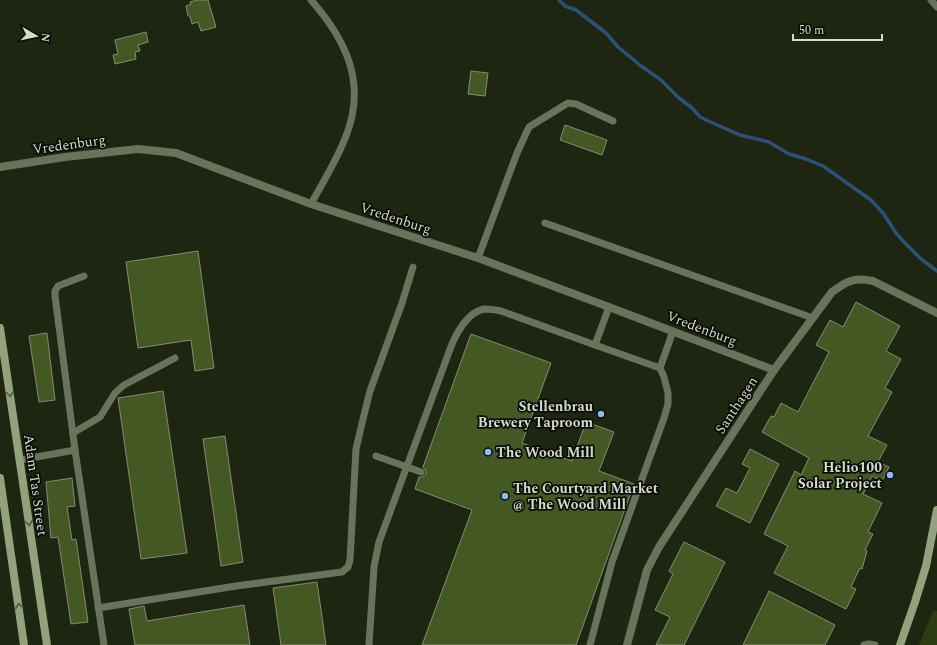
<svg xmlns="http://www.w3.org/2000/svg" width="937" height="645" viewBox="0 0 937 645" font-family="Spectral,serif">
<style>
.green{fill:#2c3b10}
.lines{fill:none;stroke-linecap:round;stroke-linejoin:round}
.stream{stroke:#2d507b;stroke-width:3.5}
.building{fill:#445823;stroke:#828c74}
.lane{stroke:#69735c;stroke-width:7}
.street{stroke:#69735c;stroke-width:8}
.secondary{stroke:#92a27c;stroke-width:8}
.oneway{stroke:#4e5840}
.poi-dot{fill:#87bbfb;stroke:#0a0d05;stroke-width:1.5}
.labels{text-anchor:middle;stroke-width:3.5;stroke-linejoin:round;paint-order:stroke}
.street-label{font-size:14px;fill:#d4d9cd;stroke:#0a0d05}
.poi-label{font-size:14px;font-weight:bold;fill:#d4d9cd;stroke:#0a0d05;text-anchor:end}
</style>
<rect width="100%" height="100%" fill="#1e2612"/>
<path class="green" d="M933 610 937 611V645H919Z"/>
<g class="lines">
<path class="stream" d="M559 0 565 6 576 10 606 33 618 47 641 66 661 80 678 97 692 108 700 117 706 120 740 135 769 142 789 154 806 159 823 166 871 200 883 213 896 233 904 242 921 259 937 271"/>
</g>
<g class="building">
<path d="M197 0H208L216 27 201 31 198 22 192 24 190 16H188L186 6 191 4 190 2Z"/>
<path d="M146 32 148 42 138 45 140 51 135 52 136 59 115 64 113 55 118 54 115 40Z"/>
<path d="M471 71 488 73 485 96 468 94Z"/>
<path d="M565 125 607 140 602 155 560 140Z"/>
<path d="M198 251 214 368 195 371 191 340 138 348 126 262Z"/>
<path d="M856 302 900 326 886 351 901 359 885 388 892 392 868 436 887 445 878 462 889 467 882 481 872 476 863 494 882 503 868 532 873 534 865 550 867 551 862 569 860 568 851 587 856 589 846 609 774 573 788 546 764 534 795 471 801 475 809 458 762 432 771 416 774 417 781 403 798 412 829 352 816 345 830 320 843 327Z"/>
<path d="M47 333 55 400 39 402 29 336Z"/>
<path d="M471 334 551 363 522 443 572 461 586 422 614 432 599 471 634 484 576 645H422L472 510 415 489 419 477H422L426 474V471L423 467Z"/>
<path d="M163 391 187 553 141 559 118 398Z"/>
<path d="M225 436 243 562 221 566 203 439Z"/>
<path d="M750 449 779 464 750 523 716 506 726 488 737 493 750 468 742 464Z"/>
<path d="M72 478 75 506 67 507 72 540 76 539 88 622 71 624 58 537 51 538 46 482Z"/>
<path d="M684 542 725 562 684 645H656L670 617 655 610 673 574 669 571Z"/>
<path d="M317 582 326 645H281L273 588Z"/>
<path d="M769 591 835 625 825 645H743Z"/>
<path d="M244 605 250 645H135L129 609 144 606 147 621Z"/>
</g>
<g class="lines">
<g class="lane">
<path d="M931 0 937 7"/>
<path d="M311 204C323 182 337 160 346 136 367 83 346 40 311 0"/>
<path d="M545 223 813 318"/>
<path d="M478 258 517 153 529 127 568 103 576 104 613 121"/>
<path d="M84 276 58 286 55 291V296L75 450 104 645"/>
<path d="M660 368 673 331"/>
<path d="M73 433 100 417 115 393 124 385 175 358"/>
<path d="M376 456 421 472"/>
<path d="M20 460 75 450"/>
<path d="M98 608 236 586 342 572 348 567 350 560 356 449 363 419 370 391 402 303 413 267"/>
<path d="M369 645 374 567 379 542 449 352C454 337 467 311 485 309 490 309 496 310 501 311L595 345 609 307"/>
<path d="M590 645 612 562 664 418 668 404V393L664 377 660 368 595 345"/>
<path d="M864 645 869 644 875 645"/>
</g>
<g class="street">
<path d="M0 167 65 157 138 149 176 153 311 204 478 258 609 307 774 370"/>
<path d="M627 645 647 570 659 547 774 370 832 292C847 281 854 277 873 281L937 313"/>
</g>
<g class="secondary">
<path d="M0 328 47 645"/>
<path d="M0 478 24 645"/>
<path d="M900 645 915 602 926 566 937 510"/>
</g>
</g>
<defs><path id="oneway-chevron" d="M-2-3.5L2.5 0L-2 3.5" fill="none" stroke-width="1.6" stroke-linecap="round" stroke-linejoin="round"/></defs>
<g class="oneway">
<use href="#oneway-chevron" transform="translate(10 394) rotate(82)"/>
<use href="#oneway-chevron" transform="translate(29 523) rotate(82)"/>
<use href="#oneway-chevron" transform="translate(19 606) rotate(-98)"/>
</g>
<g class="poi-dot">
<circle cx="601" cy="414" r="4"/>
<circle cx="488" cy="452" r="4"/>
<circle cx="890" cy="475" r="4"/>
<circle cx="505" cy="496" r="4"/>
</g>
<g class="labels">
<g class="street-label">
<text transform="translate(69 144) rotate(-8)" y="5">Vredenburg</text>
<text transform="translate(396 218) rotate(18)" y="5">Vredenburg</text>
<text transform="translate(702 328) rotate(21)" y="5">Vredenburg</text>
<text transform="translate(736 405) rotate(-57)" y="5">Santhagen</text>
<text transform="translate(36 485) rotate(82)" y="5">Adam Tas Street</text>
</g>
<g class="poi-label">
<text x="593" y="411">Stellenbrau<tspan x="593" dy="16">Brewery Taproom</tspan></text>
<text x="496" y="457" text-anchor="start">The Wood Mill</text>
<text x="882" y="472">Helio100<tspan x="882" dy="16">Solar Project</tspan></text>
<text x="513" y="493" text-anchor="start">The Courtyard Market<tspan x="513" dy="16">@ The Wood Mill</tspan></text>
</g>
</g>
<g transform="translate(36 36) rotate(99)" stroke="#0a0d05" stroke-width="3" paint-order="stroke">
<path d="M0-3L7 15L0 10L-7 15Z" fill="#d4d9cd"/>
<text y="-6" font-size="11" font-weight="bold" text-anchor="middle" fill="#d4d9cd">N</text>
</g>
<path d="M793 34v6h89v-6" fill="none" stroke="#d4d9cd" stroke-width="2"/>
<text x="799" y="34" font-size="12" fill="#d4d9cd" stroke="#0a0d05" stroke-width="3" paint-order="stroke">50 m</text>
</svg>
